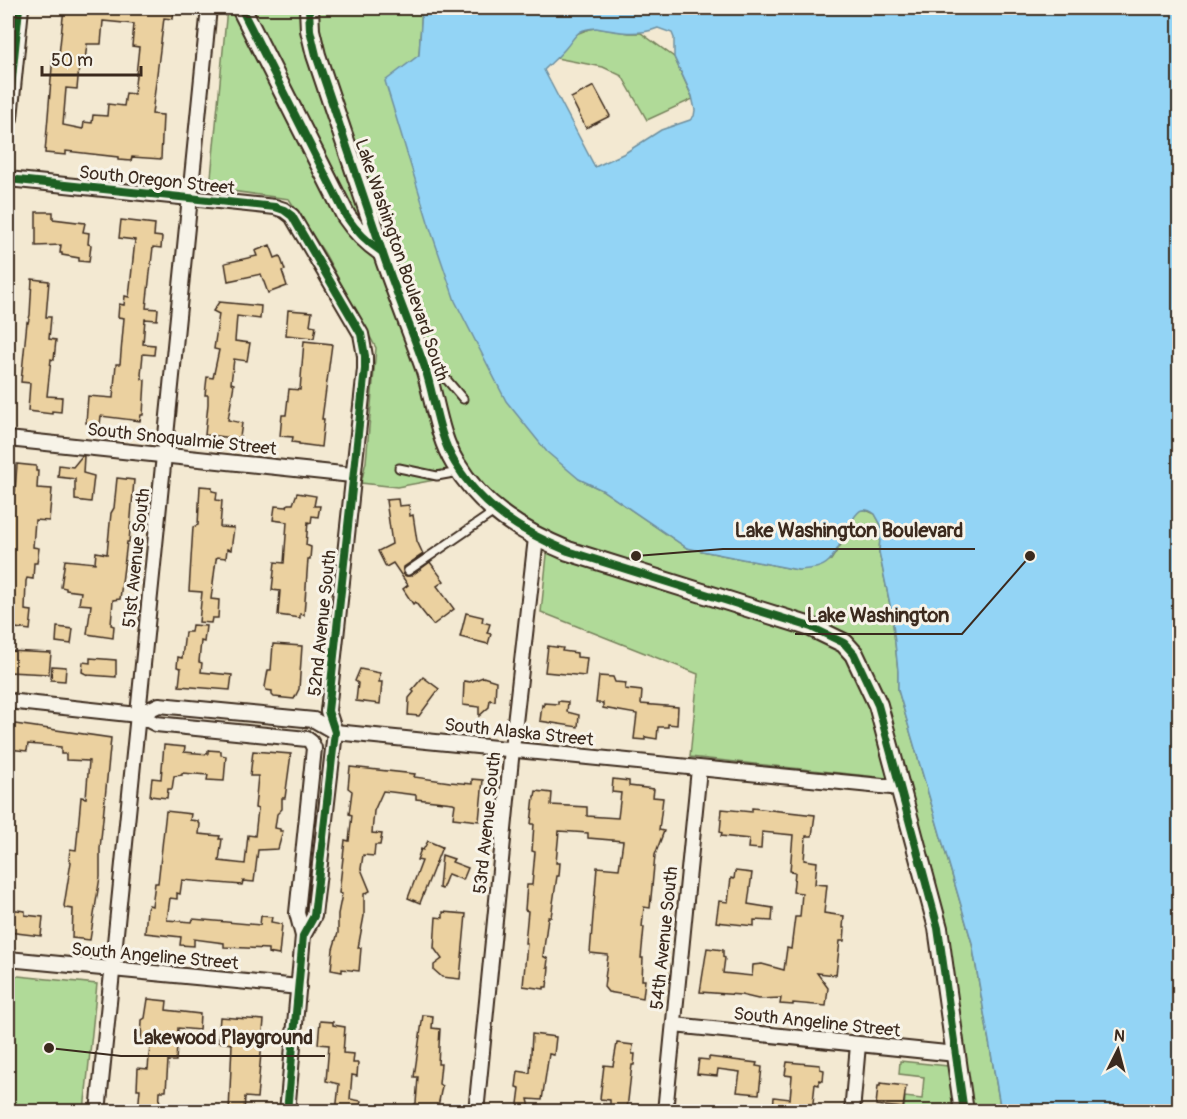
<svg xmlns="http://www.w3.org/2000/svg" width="1187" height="1119" viewBox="0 0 1187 1119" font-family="Pangolin,sans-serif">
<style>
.green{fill:#b0da98;stroke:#76825b;stroke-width:1.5}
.water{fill:#93d4f5;stroke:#70909f;stroke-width:1.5;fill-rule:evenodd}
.building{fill:#ebd1a0;stroke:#3b2a1e;stroke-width:1.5;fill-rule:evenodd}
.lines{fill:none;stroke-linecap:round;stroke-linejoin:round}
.lane-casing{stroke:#3b2a1e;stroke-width:11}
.street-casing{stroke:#3b2a1e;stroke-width:18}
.secondary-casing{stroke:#3b2a1e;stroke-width:22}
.lane{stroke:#f7f3e8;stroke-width:7}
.street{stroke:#f7f3e8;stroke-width:14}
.secondary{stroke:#f7f3e8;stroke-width:18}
.cycleway-casing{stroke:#f7f3e8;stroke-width:11}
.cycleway{stroke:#1b5e20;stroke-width:8}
.labels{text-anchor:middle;stroke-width:6;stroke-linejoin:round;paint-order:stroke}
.street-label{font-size:18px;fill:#3b2a1e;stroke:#f7f3e8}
.leader{fill:none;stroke:#3b2a1e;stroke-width:2}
.callout-dot{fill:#3b2a1e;stroke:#f7f3e8;stroke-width:2}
.callout-label{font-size:20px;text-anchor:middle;font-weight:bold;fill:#3b2a1e;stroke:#f7f3e8;stroke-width:6;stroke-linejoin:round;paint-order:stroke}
</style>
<rect width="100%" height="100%" fill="#f3e9d2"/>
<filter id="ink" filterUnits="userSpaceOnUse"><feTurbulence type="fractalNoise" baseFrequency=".0167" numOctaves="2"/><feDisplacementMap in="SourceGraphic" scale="12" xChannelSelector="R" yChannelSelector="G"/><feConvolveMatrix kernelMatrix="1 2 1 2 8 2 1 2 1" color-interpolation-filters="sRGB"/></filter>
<g filter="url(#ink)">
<g class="green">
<path d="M227 8H422L419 55 579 479 602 490 687 548 798 570 831 560 844 540 855 514 860 510H866L875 514 881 525 879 552 892 614 898 671V690L972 943 1001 1111H971L905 780 690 757 698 674 541 612 549 536C519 523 493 498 472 473L397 487 361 483 366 462 376 348 325 254 289 199 210 188Z"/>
<path d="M596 28 629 33H641L674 57 693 99 647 120 622 76 603 67 556 58 576 34 589 29Z"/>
<path d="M8 975 97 984 84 1111H8Z"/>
<path d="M900 1061 948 1066 953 1111 904 1110 905 1097 922 1099 924 1077 899 1074Z"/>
</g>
<path class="water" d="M422 8H1179V1111H1001L972 943 898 690V671L892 614 879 552 881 525 875 514C871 511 867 509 862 510 852 512 840 551 829 561 821 569 810 569 798 570L687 548 602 490 579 479 547 452 506 401 455 301 428 222 385 81 419 55ZM596 28C617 32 638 36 658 28L672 33 674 38V57L692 96 695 110 694 116 690 120 661 130 625 153 595 167 544 70C551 63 559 56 565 49 577 35 576 29 596 28Z"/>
<g class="building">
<path d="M64 8H174L173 19 164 18 152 114 163 115 161 159 132 157 131 161 118 160V157L66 151V155L45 153 53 55H59ZM103 21 134 24 132 46 139 47 134 94 126 93 124 106 108 104 107 116 93 115 92 123 84 122 83 129 63 125 66 88 77 89 79 67 84 68 87 44H101Z"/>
<path d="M594 86 610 116 586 128 571 98Z"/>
<path d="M36 212H53V219L85 223 83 232 89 233 88 244 91 245 89 262 79 261V258L62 255V253H60L61 245 36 246Z"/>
<path d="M121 220 155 224 154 236 162 237 161 248 153 247 146 308 158 309 157 320 145 319 143 344 155 345 154 355 143 354 141 375 142 376V379L145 380 143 415H141L140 421 101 416 100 425 86 423 88 396 113 398 116 364H120L124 318 118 317 119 304 124 305 125 296 129 297 135 240 119 238Z"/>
<path d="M270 245 275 258 280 256 285 270 282 271 287 286 268 293 261 274 228 281 225 263 257 256 255 251Z"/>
<path d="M32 279 49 281 46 317H51L49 339 56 340 54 360 51 359 47 396 62 397 61 412 52 411V414L28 411 30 383 21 382 27 322 28 323 30 315Z"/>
<path d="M219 302 261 306 260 319 237 316 235 341 250 343 247 361 234 359 231 383 234 384 228 420 242 423 240 437 235 438 205 435 208 404V395H205L207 377 213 378 219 350 214 349 219 314 213 311Z"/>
<path d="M288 310 312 312 310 325 316 326 314 338 286 335Z"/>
<path d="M304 341 332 344 322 419H324L321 447 299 444V443L292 442 293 437 280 436 282 415H286L289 389 300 390Z"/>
<path d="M82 456H84L83 473 94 476 91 502 75 500V479L58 477 59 465 73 467Z"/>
<path d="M17 464 36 466V471H38L37 488 52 489 49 521 35 520 33 547 39 548 37 563H34L33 579 27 578 26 581 25 610 32 611 30 630 8 627 10 595H8V537L12 491H15Z"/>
<path d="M117 478 134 480 129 542H127L120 599 113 600 111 625 114 626 113 638 87 634 91 605 79 604 81 592 66 590V588L61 587 65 560 95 563 96 552 107 554 111 513 114 508Z"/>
<path d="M200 486 212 487V491L217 492 216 500 222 501 220 527 234 528 231 550 227 549 226 558 217 557 216 560 211 599 219 600 218 618H212L211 623 199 622 202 592 189 591 193 527 198 525Z"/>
<path d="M297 493 316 496 314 506H320L318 517 312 516 311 523 308 522 306 545 311 547 310 559H308L304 615 300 614V618L278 615 280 591 272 590 275 562 284 563 287 522 273 520 275 506 287 507 288 504H293Z"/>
<path d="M398 499 399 506 409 505 410 516 413 515 417 541 423 554 404 567 403 574 406 576H411L430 562 444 581 437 586 454 609 433 625 415 602 413 604 403 589 408 585 393 563 386 567 378 551 392 544 386 500Z"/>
<path d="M466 613 483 617 482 622 490 624 487 633 491 634 488 644 460 637Z"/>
<path d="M192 625 206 626 204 642 201 641 199 662 202 663 201 672 232 675 230 690 179 686 181 668 177 667 178 657 182 658 185 632H191Z"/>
<path d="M57 627 73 629 71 644 56 642Z"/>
<path d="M273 644 302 646 299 689 294 699 274 697 272 695V691L266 690 265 687 268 670H271Z"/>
<path d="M548 646 563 648 562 651 577 653V657L587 658 585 676 545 672Z"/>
<path d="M8 651 51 653 49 674 8 672Z"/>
<path d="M90 658 116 660V677L88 675 82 672 83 662 90 663Z"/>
<path d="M52 666 66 667 65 681 51 680Z"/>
<path d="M360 669 380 673 379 682H382L380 704 356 701 358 683 355 681Z"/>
<path d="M599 676 613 677 615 682 626 683 625 689 642 691 641 704 678 707 677 725 668 724V727H658L657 739 645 737V740L634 739 637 714 603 708V703H596Z"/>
<path d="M423 677 439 689 419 716 408 715 409 698 414 692 412 690Z"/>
<path d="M483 677 496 681 495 701 490 700 489 707 479 716V707L463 705 464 681 470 682Z"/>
<path d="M558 701 568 702 567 712 579 715 578 727 540 721 542 705 544 706V703L558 704Z"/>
<path d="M8 723 111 738 100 849V877L90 940 72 938 73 909 65 908 64 906 71 862 69 859 70 849 76 850 80 808 81 797 86 798 89 761 66 760V754H61V747L28 744 27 751 8 749Z"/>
<path d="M164 745 185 747 184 752 208 754V750L221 751V755L226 756 224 781 207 780 208 775 182 773V775L174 776 172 789H168L167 798 150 796 152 778 161 779Z"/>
<path d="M253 751 291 754 285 798H282V809L277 814 275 828 280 829V831H283L278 849 258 850 254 882 243 881 242 885 182 880 180 894 177 893V899L170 898 167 920 192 922 193 919 260 925 261 916 272 917 271 922 282 924 279 955 268 953V949L224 947V943L194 939V946L180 945 181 937 145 933 147 909 149 905 152 906 155 883H158L166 811 191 814 190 820 198 821V823L200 824 199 834 220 836 219 839H222L219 861 245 864 248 835 255 836 258 809 255 808 258 776H250Z"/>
<path d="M350 767 415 774 414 777 450 782 472 784V779L483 780 479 821 453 818 455 804 453 803 416 799V795L383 791 374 811 372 833 382 834 380 845H375L374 856 363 855 361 869 370 891 364 894V916L358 948H361L359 971 342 969V972L331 970 333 949 338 933V914L342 894 339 893 345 840 349 841 352 815 349 814 352 791 348 788Z"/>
<path d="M613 779 629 781V786L654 789 653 797 663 798 659 830 664 831 655 855 650 908 644 907 642 927H644L641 958H643L642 980H645L643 998 608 992 604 987 608 955 590 953 597 867 619 869 623 841 588 838V833L559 831 556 863H560L559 876H557L551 917H548L543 956 548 959 547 967H549L547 987H544V989L523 986 527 943H525L528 911 525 910 527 885H532L535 852 532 851 534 824H531L534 796H535L536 791 552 793 551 805 587 807V816L618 818 621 793 612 792Z"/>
<path d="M752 808 815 815 812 836H806L804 860 817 862 815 884 827 885 824 913 844 916 843 928H845L844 941H840L836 975 817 973 828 988 826 1006 793 1003V1005L780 1004 781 998 758 999 741 995 700 992 707 948 723 950V957L725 958 723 973 752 976 753 965 762 964 784 970 787 948 791 949 795 917H800L802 893 793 892 795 872 790 871 793 835 762 832 761 849 748 848 749 839 721 836 722 833 720 832 722 809 752 812Z"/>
<path d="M428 841 442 847 420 903 408 898 422 861 417 860 421 849 423 850Z"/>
<path d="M442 855 454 859 452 862 468 868 463 880 448 874 442 889 439 888Z"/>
<path d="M735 871 752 873 748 904 773 908 772 921 754 920V926L716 922 719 901 728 902 731 878 734 879Z"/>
<path d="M8 909 25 911V915L43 917 41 936 8 932Z"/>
<path d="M443 912 466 914 460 979 442 977 434 970V965L442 959 434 948 436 917 443 918Z"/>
<path d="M148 999 167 1001 166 1010 200 1014 199 1030 178 1028 176 1061H168L166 1091H160L159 1112H138L140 1089H137L138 1068 148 1069 150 1045 141 1044 142 1020 145 1018Z"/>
<path d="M423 1015 433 1016 432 1028 440 1029 438 1064H441L439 1084 442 1086 437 1112H405L416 1103 418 1077H414Z"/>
<path d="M220 1017 264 1020 257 1098 245 1097 244 1112H229L232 1044 218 1042Z"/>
<path d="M320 1021 333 1022V1025L345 1027 343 1053 354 1054 353 1063H358L357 1076 352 1075 350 1099 361 1101 359 1112H336L339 1084 326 1081 329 1045 318 1044Z"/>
<path d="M532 1034 556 1037 554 1055 549 1054 542 1100 528 1099 531 1112H517L520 1088 516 1087 518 1071 530 1073Z"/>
<path d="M617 1043 633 1045 632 1054H635L634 1065H632L627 1109 610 1107V1100L600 1099 604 1065 613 1066Z"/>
<path d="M709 1057 757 1063 756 1066 762 1067 759 1094 737 1092 740 1072 718 1069 717 1076 697 1074 699 1059 709 1060Z"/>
<path d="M787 1062 820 1065V1069L824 1070 823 1081 819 1080V1085L815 1084 812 1112H783L784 1110 773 1109 774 1097 790 1099 792 1076 785 1075Z"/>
<path d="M880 1083 906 1086 903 1108 876 1105 878 1086H880Z"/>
</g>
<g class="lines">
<g class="lane-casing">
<g id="lane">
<path d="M429 371 447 380 463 399"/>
<path d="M399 468 437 476 459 472"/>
<path d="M408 571 494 512"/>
</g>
</g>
<g class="street-casing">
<g id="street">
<path d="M8 179 275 207 284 210 292 216 361 334 365 356V369L328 711 335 732 314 916 303 936 287 1112"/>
<path d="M8 439 352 475"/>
<path d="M8 701 138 715 159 705 314 720 335 732 901 788"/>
<path d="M138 715 156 724 307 739 311 742 314 748 297 913 303 936"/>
<path d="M8 959 299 987"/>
<path d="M674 1025 956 1054"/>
<path d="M98 1112 209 8"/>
<path d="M476 1112 512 749 536 538"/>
<path d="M665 1112 699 769"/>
<path d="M852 1112 858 1045"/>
</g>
</g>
<g class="secondary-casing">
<g id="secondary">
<path d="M241 8 346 216C356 231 367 242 382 252"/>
<path d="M309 8 310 30 316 55C339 122 361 190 384 257 397 295 412 331 425 368 435 399 438 435 455 463 482 508 522 532 568 551L811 627 844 643 854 654 878 705 938 928 964 1112"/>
<path d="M8 118 19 8"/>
</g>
</g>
<use href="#lane" class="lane"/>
<use href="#street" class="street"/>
<use href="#secondary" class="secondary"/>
<g class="cycleway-casing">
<g id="cycleway">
<path d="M241 8 346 216C356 231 367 242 382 252"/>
<path d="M309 8 310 30 316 55C339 122 361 190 384 257 397 295 412 331 425 368 435 399 438 435 455 463 482 508 522 532 568 551L811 627 844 643 854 654 878 705 938 928 964 1112"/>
<path d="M8 118 19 8"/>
<path d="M8 179 275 207 284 210 292 216 361 334 365 356V369L328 711 335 732 314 916 303 936 287 1112"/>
</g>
</g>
<use href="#cycleway" class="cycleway"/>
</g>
</g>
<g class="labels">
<g class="street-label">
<text transform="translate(157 180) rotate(6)" y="6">South Oregon Street</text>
<text transform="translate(402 260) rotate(71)" y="6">Lake Washington Boulevard South</text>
<text transform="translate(182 439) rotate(6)" y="6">South Snoqualmie Street</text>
<text transform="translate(136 558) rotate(-84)" y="6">51st Avenue South</text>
<text transform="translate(322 623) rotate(-84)" y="6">52nd Avenue South</text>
<text transform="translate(519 732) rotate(6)" y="6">South Alaska Street</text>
<text transform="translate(487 823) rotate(-84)" y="6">53rd Avenue South</text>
<text transform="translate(664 938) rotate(-84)" y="6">54th Avenue South</text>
<text transform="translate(155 956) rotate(5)" y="6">South Angeline Street</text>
<text transform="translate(817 1022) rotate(6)" y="6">South Angeline Street</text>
</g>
</g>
<path class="leader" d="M636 556L723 549H975M1030 556L962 634H795M49 1048L121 1056H325"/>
<g class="callout-dot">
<circle cx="636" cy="556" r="6"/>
<circle cx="1030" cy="556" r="6"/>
<circle cx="49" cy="1048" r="6"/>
</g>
<g class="callout-label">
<text x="849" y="537">Lake Washington Boulevard</text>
<text x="878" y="622">Lake Washington</text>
<text x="223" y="1044">Lakewood Playground</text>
</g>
<rect width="1187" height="1119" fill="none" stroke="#f7f3e8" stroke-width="30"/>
<rect x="15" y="15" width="1157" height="1089" fill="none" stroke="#3b2a1e" stroke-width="2" filter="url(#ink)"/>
<g transform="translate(1118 1050) rotate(6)" stroke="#f7f3e8" stroke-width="4.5" paint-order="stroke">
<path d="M0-4.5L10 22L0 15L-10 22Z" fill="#3b2a1e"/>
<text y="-9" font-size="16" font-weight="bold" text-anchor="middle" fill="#3b2a1e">N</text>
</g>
<path d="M42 66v9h99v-9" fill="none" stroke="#3b2a1e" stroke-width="3"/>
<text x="51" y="66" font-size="18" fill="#3b2a1e" stroke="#f7f3e8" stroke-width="4.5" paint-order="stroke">50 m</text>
</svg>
